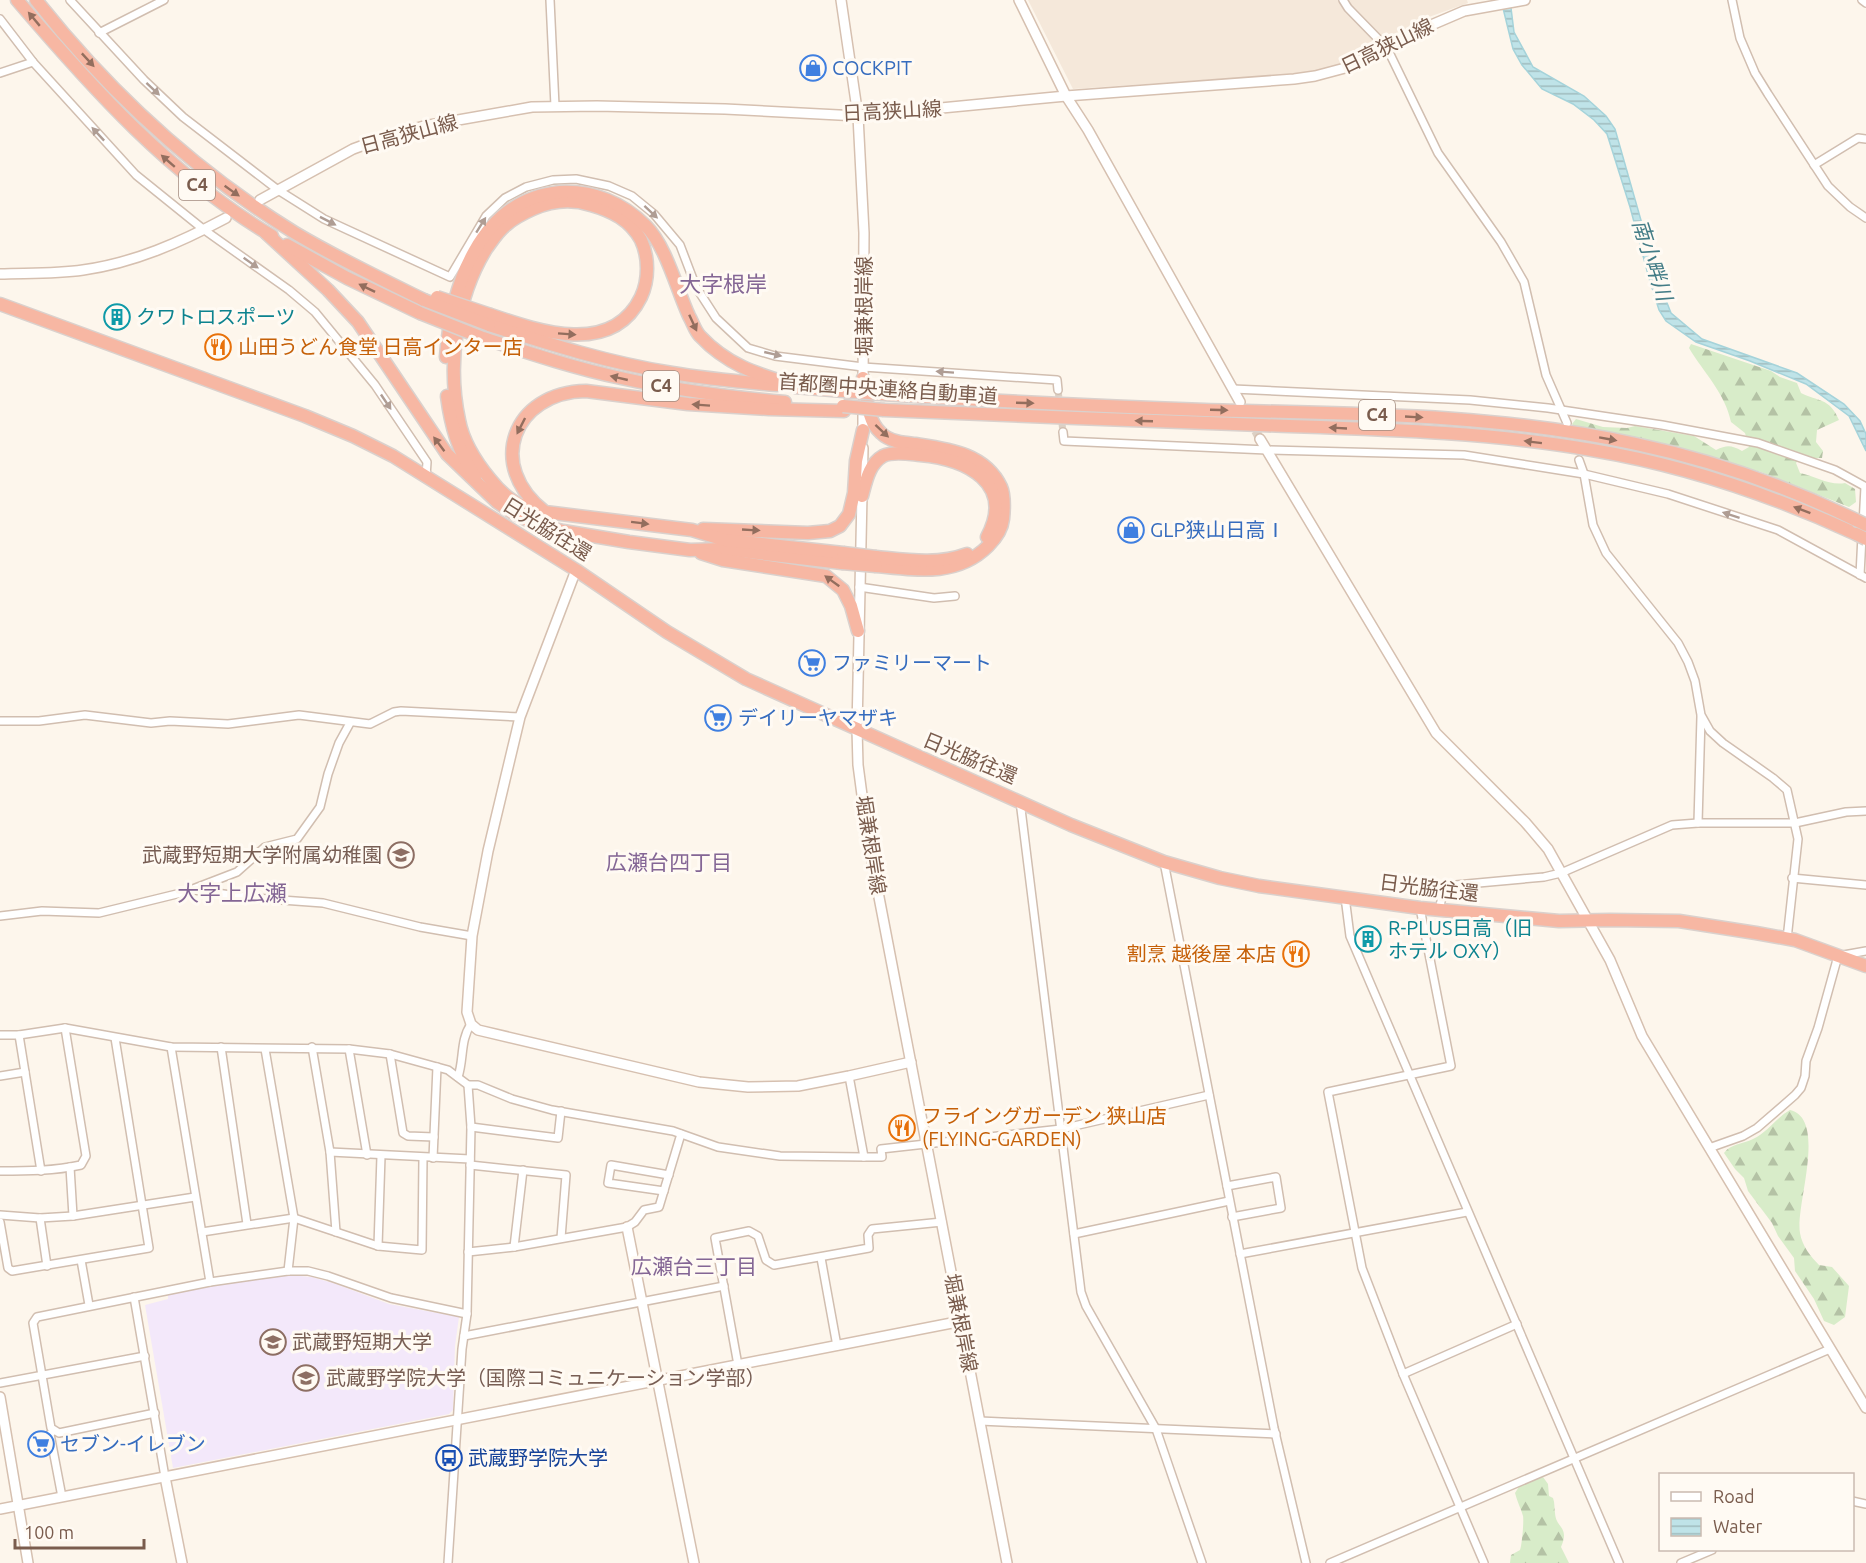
<svg xmlns="http://www.w3.org/2000/svg" width="1866" height="1563" viewBox="0 0 1866 1563" font-family="Ubuntu,'Noto Sans JP',sans-serif">
<style>
.residential{fill:#f5e8da}
.education{fill:#f3e8fa}
.forest{fill:url(#forest-firs)}
.water{fill:url(#water-rules);stroke:#a5d3da;stroke-width:1.5}
.lines{fill:none;stroke-linecap:round;stroke-linejoin:round}
.street-tunnel{stroke:#dcd0c4;stroke-width:7;stroke-dasharray:7 3.5;stroke-linecap:butt}
.secondary-tunnel{stroke:#dcd0c4;stroke-width:9;stroke-dasharray:9 4.5;stroke-linecap:butt}
.street-casing{stroke:#d1beb0;stroke-width:10}
.secondary-casing{stroke:#d6c0b0;stroke-width:12}
.highway-casing{stroke:#dad1cd;stroke-width:15}
.street{stroke:#fff;stroke-width:7}
.secondary{stroke:#fff;stroke-width:9}
.highway{stroke:#f7b7a3;stroke-width:12}
.highway-bridge-casing{stroke:#dad1cd;stroke-width:15;stroke-linecap:butt}
.highway-bridge{stroke:#f7b7a3;stroke-width:12}
.oneway{fill:#936e5e}
.oneway2{fill:#af9d94}
.labels{text-anchor:middle;stroke-width:6;stroke-linejoin:round;paint-order:stroke}
.shield{fill:#fffaf3;stroke:#a28b7f;stroke-width:1.5}
.shield-label{font-size:18px;font-weight:bold;fill:#7a5c4d}
.street-label{font-size:20px;fill:#7a5c4d;stroke:#fffaf3}
.shop-label{font-size:20px;fill:#366cbe;stroke:#fffaf3;text-anchor:start}
.culture-label{font-size:20px;fill:#0d838f;stroke:#fffaf3;text-anchor:start}
.food-label{font-size:20px;fill:#c56008;stroke:#fffaf3;text-anchor:start}
.education-label{font-size:20px;fill:#785e54;stroke:#fffaf3;text-anchor:start}
.transit-label{font-size:20px;fill:#164399;stroke:#fffaf3;text-anchor:start}
.water-label{font-size:21px;font-style:italic;fill:#437c86;stroke:#fffaf3}
.neighbourhood-label{font-size:21px;fill:#846695;stroke:#fffaf3}
.quarter-label{font-size:22px;fill:#846695;stroke:#fffaf3}
</style>
<defs>
<pattern id="forest-firs" width="22" height="20" patternUnits="userSpaceOnUse" patternTransform="scale(1.5)"><rect width="22" height="20" fill="#d8ecc9"/><path d="M5 1l3.5 6h-7zM16 11l3.5 6h-7z" fill="#b4c2a5"/></pattern>
<pattern id="water-rules" width="6" height="5" patternUnits="userSpaceOnUse" patternTransform="scale(1.5)"><rect width="6" height="5" fill="#bfe3e8"/><path d="M0 2.5h6" fill="none" stroke="#a0bbbe"/></pattern>
</defs>
<rect width="100%" height="100%" fill="#fdf6ec"/>
<path class="residential" d="M1028 0H1467L1468 3 1426 18 1361 56 1329 68 1292 74 1073 89Z"/>
<path class="education" d="M288 1275 312 1277 336 1284 389 1304 459 1317 455 1346 453 1410 449 1414 173 1468 145 1305 168 1299V1294L254 1279Z"/>
<g class="forest">
<path d="M1691 344 1771 371 1780 377 1797 383 1801 393C1818 402 1829 397 1839 420L1817 430 1816 442 1823 451 1822 458H1813L1803 454 1796 463 1800 473C1815 476 1830 486 1845 483L1855 489 1856 502 1849 507 1761 472 1657 444 1580 432 1572 424 1576 419 1603 427 1627 428 1635 426 1694 436 1716 450C1727 445 1731 445 1742 451L1749 447 1745 433 1731 422C1725 393 1704 373 1689 348Z"/>
<path d="M1790 1110C1828 1119 1795 1206 1800 1233 1802 1246 1811 1257 1819 1265L1832 1267 1849 1286 1845 1317 1834 1325 1824 1321 1814 1299 1795 1271 1794 1258 1778 1236 1772 1223 1748 1191 1744 1178 1735 1169 1724 1153C1730 1144 1743 1144 1753 1139 1768 1132 1777 1117 1790 1110Z"/>
<path d="M1543 1477 1548 1484 1549 1496 1553 1498C1555 1503 1554 1508 1555 1513 1556 1529 1570 1526 1561 1547L1569 1563H1510L1511 1555 1520 1550C1522 1545 1524 1521 1523 1516 1521 1509 1517 1501 1515 1493L1520 1485Z"/>
</g>
<path class="water" d="M1501 0H1510L1514 32 1533 67 1584 96 1606 116 1615 129 1658 280 1671 313 1702 339 1797 373 1844 404 1860 421 1866 434V451L1849 416 1806 384 1750 361 1696 342 1666 321 1659 310 1649 278 1630 207 1607 134 1594 120 1573 104 1542 89 1522 65 1513 49Z"/>
<g class="lines">
<path class="street-tunnel" d="M1058 390 1063 432"/>
<path class="secondary-tunnel" d="M1243 407 1260 439"/>
<g class="street-casing">
<g id="street">
<path d="M70 0 144 80 183 117 278 190 324 219 450 277 486 216 505 198 526 187 553 180 576 179 609 186 632 196 654 214 680 245 696 287 716 318 748 348 775 356 863 367 1057 380 1058 390"/>
<path d="M550 0 555 106"/>
<path d="M1343 0 1348 8 1387 48 1438 153 1501 242 1524 282 1546 375 1567 423"/>
<path d="M1732 0 1740 38 1755 73 1768 94 1828 186 1850 207 1866 218"/>
<path d="M1862 0 1866 3"/>
<path d="M0 19 33 62 136 175 203 229 289 290 315 312 375 385 427 462 426 477"/>
<path d="M99 33 164 0"/>
<path d="M0 73 33 62"/>
<path d="M1814 165 1858 138 1866 139"/>
<path d="M1233 389 1470 400 1548 408 1662 425 1758 443 1835 470 1866 487"/>
<path d="M1063 432 1064 441 1267 450 1464 455 1584 474 1668 494 1778 530 1866 578"/>
<path d="M1579 460 1584 474 1593 525 1606 553 1678 643 1688 662 1695 681 1701 715 1710 731 1723 743 1773 778 1787 790 1798 839 1787 939"/>
<path d="M1863 525 1865 487"/>
<path d="M1860 575 1862 536"/>
<path d="M859 587 934 598 955 596"/>
<path d="M0 721H39L85 715 151 723 170 721 228 724 299 715 370 724 394 712 401 711 520 717"/>
<path d="M1020 801 1081 1292 1086 1306 1156 1429 1202 1563"/>
<path d="M1698 823 1701 717"/>
<path d="M1164 862 1274 1428 1306 1563"/>
<path d="M1792 878 1866 885"/>
<path d="M194 890 253 898 323 903 420 927 472 936"/>
<path d="M1345 897 1350 936 1619 1563"/>
<path d="M1420 908 1451 1066 1328 1092 1362 1268 1403 1374 1484 1563"/>
<path d="M1439 909 1445 886 1544 877 1561 873 1672 825 1698 823H1795L1846 812 1866 811"/>
<path d="M0 916 42 911 99 913 185 892 237 872 265 847 297 839 320 807 328 774 339 743 350 723"/>
<path d="M0 1035H19L65 1028 171 1047 349 1049 390 1054 448 1070 468 1085H478L512 1099 552 1110 673 1131 718 1147 780 1156 864 1157"/>
<path d="M19 1035 41 1171"/>
<path d="M171 1047 210 1282"/>
<path d="M221 1047 247 1224"/>
<path d="M312 1047 330 1152 336 1232"/>
<path d="M265 1049 294 1218 288 1271"/>
<path d="M349 1049 367 1155"/>
<path d="M390 1054 403 1133 408 1136 434 1137"/>
<path d="M0 1076 25 1072"/>
<path d="M849 1076 864 1157H882L881 1149 1061 1129 1209 1095"/>
<path d="M458 1077C464 1059 460 1040 471 1024"/>
<path d="M471 1127 558 1138 561 1111"/>
<path d="M1709 1148 1743 1136 1757 1128 1795 1095 1801 1088 1805 1076 1806 1061 1818 1028 1838 956 1866 951"/>
<path d="M330 1152 470 1159"/>
<path d="M433 1158 437 1067"/>
<path d="M470 1165 566 1175 561 1238"/>
<path d="M70 1167 73 1216"/>
<path d="M0 1171C27 1171 54 1171 81 1165L86 1156 65 1028"/>
<path d="M1227 1186 1276 1177 1281 1208 1232 1217"/>
<path d="M664 1191 608 1183 611 1165 669 1175"/>
<path d="M0 1215 40 1218 73 1216 195 1197"/>
<path d="M40 1218 47 1266"/>
<path d="M0 1222 8 1268 12 1271 149 1248 115 1038"/>
<path d="M202 1232 294 1218 378 1246 422 1250 423 1158"/>
<path d="M1074 1234 1229 1201"/>
<path d="M378 1246 381 1156"/>
<path d="M514 1247 523 1170"/>
<path d="M468 1252 514 1247 627 1227 635 1222 644 1210 659 1207 681 1134"/>
<path d="M1240 1254 1467 1212"/>
<path d="M821 1258 837 1346"/>
<path d="M81 1260 89 1305"/>
<path d="M134 1297 165 1477"/>
<path d="M464 1336 724 1286"/>
<path d="M738 1365 715 1238 749 1231 758 1236 766 1260 774 1265 869 1248 868 1235 872 1229 942 1222"/>
<path d="M1403 1374 1517 1324"/>
<path d="M0 1383 145 1356"/>
<path d="M155 1413 59 1433 51 1428 33 1323 37 1317 210 1282 288 1271H308L328 1276 391 1298 467 1314"/>
<path d="M980 1421 1276 1434"/>
<path d="M53 1431 50 1434 62 1497"/>
<path d="M1852 1501 1866 1504"/>
<path d="M448 1563 462 1349 467 1314 471 1127 468 1085"/>
<path d="M1330 1563 1830 1349"/>
<path d="M1681 1563 1712 1550"/>
</g>
</g>
<g class="secondary-casing">
<g id="secondary">
<path d="M841 0 858 116 864 233 863 383"/>
<path d="M1019 0 1066 96 1088 130 1240 402"/>
<path d="M260 200 353 149 391 135 424 126 532 107 597 106 725 109 858 116 1066 96 1294 79 1315 76 1345 68 1422 29 1464 11 1525 0"/>
<path d="M0 274C28 273 56 274 83 270 134 263 181 242 226 218"/>
<path d="M863 434V403"/>
<path d="M1260 439 1436 733 1525 822 1548 849 1610 960 1642 1036 1866 1408"/>
<path d="M863 448 857 729 858 765 868 840 1007 1563"/>
<path d="M576 570 520 717 488 851 472 936 467 1012 471 1024 478 1030 699 1082 748 1087 798 1086 849 1076 911 1062"/>
<path d="M627 1227 694 1563"/>
<path d="M0 1397 28 1563"/>
<path d="M165 1477 182 1563"/>
<path d="M0 1509 962 1321"/>
</g>
</g>
<g class="highway-casing">
<g id="highway">
<path d="M17 0C93 89 171 176 272 236"/>
<path d="M36 0C108 91 196 172 295 233 337 258 381 279 424 300"/>
<path d="M266 233 328 290 358 322 447 454 497 502 513 513 538 525 563 531 629 542 690 550 723 549 842 563"/>
<path d="M287 245 347 278 420 313"/>
<path d="M0 304 305 416 353 436 393 456 576 570 667 632 746 679 1071 825 1164 862 1220 878 1259 886 1420 908 1559 921 1610 920 1679 921 1756 933 1795 940 1866 966"/>
<path d="M491 315C538 331 612 357 641 297 649 280 649 257 641 240 630 220 612 211 591 205 572 199 551 201 533 209 524 213 514 218 506 225 498 231 492 241 486 249 456 298 447 364 459 420 463 442 476 462 490 479 498 489 509 500 521 505 527 507 533 508 539 510"/>
<path d="M489 325C549 344 609 363 672 373 707 379 742 382 777 385"/>
<path d="M483 338C529 353 574 368 621 378 675 390 730 397 785 402"/>
<path d="M446 357C451 288 478 200 560 192 593 190 623 203 646 226 666 246 677 290 689 316 693 323 695 331 700 336 729 367 761 375 800 387"/>
<path d="M863 378C866 395 867 421 881 433 890 442 904 443 915 444 948 449 985 453 1001 487 1005 496 1004 509 1003 519 1002 529 996 538 988 546 957 577 916 570 876 566"/>
<path d="M795 387 844 391"/>
<path d="M882 394C990 401 1097 406 1205 410 1349 414 1495 413 1636 444 1712 460 1786 486 1856 520"/>
<path d="M447 396C451 427 458 450 475 477"/>
<path d="M884 410C1010 416 1135 420 1261 425 1371 429 1483 431 1592 450 1683 465 1772 495 1856 534"/>
<path d="M862 496C866 481 869 464 883 456 893 451 909 454 920 455 966 459 1016 483 987 537"/>
<path d="M703 529 808 533 830 531 840 526 849 514 854 493 856 461 863 430"/>
<path d="M701 553 723 560 826 576 843 590 851 606 858 631"/>
<path d="M843 553 725 540 692 530 545 512C485 466 513 392 586 391L688 404 769 409 844 411"/>
<path d="M876 557C907 560 938 565 967 554"/>
</g>
</g>
<use href="#street" class="street"/>
<use href="#secondary" class="secondary"/>
<use href="#highway" class="highway"/>
<g class="highway-bridge-casing">
<g id="highway-bridge">
<path d="M437 297 491 315"/>
<path d="M424 300 489 325"/>
<path d="M420 313 483 338"/>
<path d="M844 391 882 394"/>
<path d="M843 406 884 410"/>
<path d="M1856 520 1866 525"/>
<path d="M1856 534 1866 539"/>
<path d="M843 553 876 557"/>
<path d="M842 563 876 566"/>
</g>
</g>
<use href="#highway-bridge" class="highway-bridge"/>
</g>
<defs><path id="oneway-solid" d="M-6-.8H1V-3.2L6.5 0L1 3.2V.8H-6Z" transform="scale(1.5)"/></defs>
<g class="oneway">
<use href="#oneway-solid" transform="translate(34 19) rotate(-130)"/>
<use href="#oneway-solid" transform="translate(88 60) rotate(47)"/>
<use href="#oneway-solid" transform="translate(168 161) rotate(-139)"/>
<use href="#oneway-solid" transform="translate(232 191) rotate(35)"/>
<use href="#oneway-solid" transform="translate(367 288) rotate(-154)"/>
<use href="#oneway-solid" transform="translate(693 323) rotate(65)"/>
<use href="#oneway-solid" transform="translate(567 334) rotate(4)"/>
<use href="#oneway-solid" transform="translate(619 378) rotate(-167)"/>
<use href="#oneway-solid" transform="translate(1025 403) rotate(2)"/>
<use href="#oneway-solid" transform="translate(701 405) rotate(-176)"/>
<use href="#oneway-solid" transform="translate(1219 410) rotate(2)"/>
<use href="#oneway-solid" transform="translate(1414 417) rotate(3)"/>
<use href="#oneway-solid" transform="translate(1144 421) rotate(-178)"/>
<use href="#oneway-solid" transform="translate(521 426) rotate(117)"/>
<use href="#oneway-solid" transform="translate(1338 428) rotate(-177)"/>
<use href="#oneway-solid" transform="translate(882 431) rotate(43)"/>
<use href="#oneway-solid" transform="translate(1608 439) rotate(10)"/>
<use href="#oneway-solid" transform="translate(1533 442) rotate(-173)"/>
<use href="#oneway-solid" transform="translate(439 444) rotate(-127)"/>
<use href="#oneway-solid" transform="translate(1802 510) rotate(-159)"/>
<use href="#oneway-solid" transform="translate(640 523) rotate(7)"/>
<use href="#oneway-solid" transform="translate(751 530) rotate(3)"/>
<use href="#oneway-solid" transform="translate(832 581) rotate(-144)"/>
</g>
<g class="oneway2">
<use href="#oneway-solid" transform="translate(153 89) rotate(43)"/>
<use href="#oneway-solid" transform="translate(98 134) rotate(-133)"/>
<use href="#oneway-solid" transform="translate(651 212) rotate(43)"/>
<use href="#oneway-solid" transform="translate(328 221) rotate(27)"/>
<use href="#oneway-solid" transform="translate(481 225) rotate(-58)"/>
<use href="#oneway-solid" transform="translate(251 263) rotate(35)"/>
<use href="#oneway-solid" transform="translate(773 354) rotate(13)"/>
<use href="#oneway-solid" transform="translate(945 372) rotate(-176)"/>
<use href="#oneway-solid" transform="translate(386 402) rotate(56)"/>
<use href="#oneway-solid" transform="translate(1731 515) rotate(-162)"/>
</g>
<defs>
<g id="shop-ring" transform="scale(1.35)"><circle r="9.5" fill="#fffaf3" stroke="#3f7fe0" stroke-width="1.5"/><path d="M-5-2.5h2.3a2.7 3.5 0 0 1 5.4 0H5L5.5 6h-11ZM-1.5-2.5h3a1.5 2.3 0 0 0-3 0Z" fill="#3f7fe0"/></g>
<g id="building-ring" transform="scale(1.35)"><circle r="9.5" fill="#fffaf3" stroke="#0f9aa8" stroke-width="1.5"/><path d="M-4-6H4V6H1V3H-1V6H-4ZM-2.5-4.3h1.7v1.8h-1.7ZM.8-4.3h1.7v1.8H.8ZM-2.5-1h1.7V.8h-1.7ZM.8-1h1.7V.8H.8Z" fill="#0f9aa8"/></g>
<g id="restaurant-ring" transform="scale(1.35)"><circle r="9.5" fill="#fffaf3" stroke="#e8710a" stroke-width="1.5"/><path d="M-5-6h1v4h1v-4h1v4h1v-4h1v5L-1.5 .5V6h-2V.5L-5-1ZM5-6V6H3V1.5H1.5Q1.5-4 5-6Z" fill="#e8710a"/></g>
<g id="supermarket-ring" transform="scale(1.35)"><circle r="9.5" fill="#fffaf3" stroke="#3f7fe0" stroke-width="1.5"/><path d="M-6-5.5h2.5l.6 2H6L4.5 2H-2.5L-4.4-4H-6ZM-1.5 3.2a1.3 1.3 0 1 0 .1 0ZM3 3.2a1.3 1.3 0 1 0 .1 0Z" fill="#3f7fe0"/></g>
<g id="school-ring" transform="scale(1.35)"><circle r="9.5" fill="#fffaf3" stroke="#8d6e63" stroke-width="1.5"/><path d="M0-5L7-2L0 1L-7-2ZM-4 1L0 2.5L4 1V4Q0 6-4 4Z" fill="#8d6e63"/></g>
<g id="university-ring" transform="scale(1.35)"><circle r="9.5" fill="#fffaf3" stroke="#8d6e63" stroke-width="1.5"/><path d="M0-5L7-2L0 1L-7-2ZM-4 1L0 2.5L4 1V4Q0 6-4 4Z" fill="#8d6e63"/></g>
<g id="bus-ring" transform="scale(1.35)"><circle r="9.5" fill="#fffaf3" stroke="#1a4fb4" stroke-width="1.5"/><path d="M-5-6H5V4H4V6H2V4H-2V6H-4V4H-5ZM-3.5-4V0h7V-4ZM-3.5 1.2v1.5H-2V1.2ZM2 1.2v1.5H3.5V1.2Z" fill="#1a4fb4"/></g>
</defs>
<g fill-rule="evenodd">
<use href="#shop-ring" x="813" y="68"/>
<use href="#building-ring" x="117" y="317"/>
<use href="#restaurant-ring" x="218" y="347"/>
<use href="#shop-ring" x="1131" y="530"/>
<use href="#supermarket-ring" x="812" y="663"/>
<use href="#supermarket-ring" x="718" y="718"/>
<use href="#school-ring" x="401" y="855"/>
<use href="#building-ring" x="1368" y="939"/>
<use href="#restaurant-ring" x="1296" y="954"/>
<use href="#restaurant-ring" x="902" y="1128"/>
<use href="#university-ring" x="273" y="1342"/>
<use href="#university-ring" x="306" y="1378"/>
<use href="#supermarket-ring" x="41" y="1444"/>
<use href="#bus-ring" x="449" y="1458"/>
</g>
<g class="labels">
<g class="shield">
<rect x="179" y="170" width="36" height="30" rx="4.5"/>
<rect x="643" y="371" width="36" height="30" rx="4.5"/>
<rect x="1359" y="400" width="36" height="30" rx="4.5"/>
</g>
<g class="shield-label">
<text x="197" y="191">C4</text>
<text x="661" y="392">C4</text>
<text x="1377" y="421">C4</text>
</g>
<g class="street-label">
<text transform="translate(1387 46) rotate(-26)" y="7">日高狭山線</text>
<text transform="translate(892 111) rotate(-3)" y="7">日高狭山線</text>
<text transform="translate(409 134) rotate(-15)" y="7">日高狭山線</text>
<text transform="translate(864 306) rotate(-90)" y="7">堀兼根岸線</text>
<text transform="translate(888 389) rotate(4)" y="7">首都圏中央連絡自動車道</text>
<text transform="translate(547 529) rotate(32)" y="7">日光脇往還</text>
<text transform="translate(970 758) rotate(23)" y="7">日光脇往還</text>
<text transform="translate(871 845) rotate(81)" y="7">堀兼根岸線</text>
<text transform="translate(1429 888) rotate(7)" y="7">日光脇往還</text>
<text transform="translate(961 1323) rotate(79)" y="7">堀兼根岸線</text>
</g>
<g class="shop-label">
<text x="832" y="75">COCKPIT</text>
<text x="1150" y="537">GLP狭山日高Ⅰ</text>
<text x="832" y="670">ファミリーマート</text>
<text x="738" y="725">デイリーヤマザキ</text>
<text x="60" y="1451">セブン-イレブン</text>
</g>
<g class="culture-label">
<text x="136" y="324">クワトロスポーツ</text>
<text x="1388" y="935">R-PLUS日高（旧<tspan x="1388" dy="23">ホテル OXY）</tspan></text>
</g>
<g class="food-label">
<text x="238" y="354">山田うどん食堂 日高インター店</text>
<text x="1276" y="961" text-anchor="end">割烹 越後屋 本店</text>
<text x="922" y="1123">フライングガーデン 狭山店<tspan x="922" dy="23">(FLYING-GARDEN)</tspan></text>
</g>
<g class="education-label">
<text x="382" y="862" text-anchor="end">武蔵野短期大学附属幼稚園</text>
<text x="292" y="1349">武蔵野短期大学</text>
<text x="326" y="1385">武蔵野学院大学（国際コミュニケーション学部）</text>
</g>
<g class="transit-label">
<text x="468" y="1465">武蔵野学院大学</text>
</g>
<g class="water-label">
<text transform="translate(1652 260) rotate(72)" y="7">南小畔川</text>
</g>
<g class="neighbourhood-label">
<text x="669" y="870">広瀬台四丁目</text>
<text x="694" y="1274">広瀬台三丁目</text>
</g>
<g class="quarter-label">
<text x="723" y="292">大字根岸</text>
<text x="232" y="901">大字上広瀬</text>
</g>
</g>
<rect x="1659" y="1473" width="195" height="78" fill="#fffaf3" stroke="#cabbb1" stroke-width="1.5"/>
<rect x="1671" y="1492" width="30" height="9" fill="#ffffff" stroke="#cabbb1" stroke-width="1.5"/>
<text x="1713" y="1503" font-size="18" fill="#7a5c4d">Road</text>
<rect x="1671" y="1518" width="30" height="18" fill="url(#water-rules)" stroke="#cabbb1" stroke-width="1.5"/>
<text x="1713" y="1533" font-size="18" fill="#7a5c4d">Water</text>
<path d="M15 1539v9h129v-9" fill="none" stroke="#7a5c4d" stroke-width="3"/>
<text x="24" y="1539" font-size="18" fill="#7a5c4d" stroke="#fffaf3" stroke-width="4.5" paint-order="stroke">100 m</text>
</svg>
